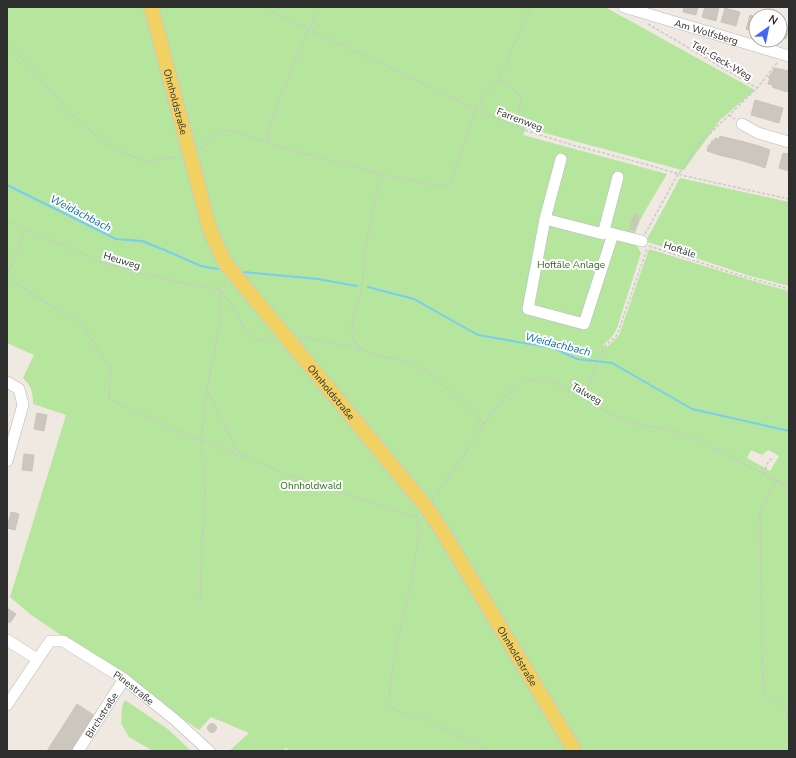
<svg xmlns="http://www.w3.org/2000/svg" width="796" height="758" viewBox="0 0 796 758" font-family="'Nunito Sans',sans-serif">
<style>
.green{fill:#b6e59e;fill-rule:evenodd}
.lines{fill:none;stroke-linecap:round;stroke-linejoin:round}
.stream{stroke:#75cff0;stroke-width:2}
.building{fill:#cbc7bf;stroke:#cbc5ba}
.minor-casing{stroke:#b4b7c1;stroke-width:12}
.major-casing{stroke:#c9c9c9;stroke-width:16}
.path{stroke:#c9c9c9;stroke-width:1.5;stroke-dasharray:3 2;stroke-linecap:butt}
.minor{stroke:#fff;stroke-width:11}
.major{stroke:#f2d163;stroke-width:14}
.labels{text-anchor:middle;stroke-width:4;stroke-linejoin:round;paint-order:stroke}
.street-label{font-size:10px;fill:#2e2e2e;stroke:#fff}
.park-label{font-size:10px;fill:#2c6e1b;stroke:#fff}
.water-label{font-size:11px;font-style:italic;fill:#0d6fa3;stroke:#fff}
</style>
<rect width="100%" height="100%" fill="#efe9e1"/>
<g class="green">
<path d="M7 7H605L755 90 720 120 684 170H682L526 128 523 135 667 174C655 195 637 220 632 244L637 246 641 253 617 328 612 337 603 345 607 347 619 335 649 249 763 284 789 291V751H293L285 748 284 751H229L249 733 211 717 199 730 30 614 10 597 66 415 33 404C33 393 32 387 23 378L34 355 7 343ZM751 450 762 455 768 450 779 456 770 471 747 458Z"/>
<path d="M680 178 789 202V286L750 276 648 242 647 239Z"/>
<path d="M125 700 169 730 191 751H153L129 737 121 723 122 707Z"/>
</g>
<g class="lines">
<g class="stream">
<path d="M7 185 116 239 142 241 167 251 201 266 218 269"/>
<path d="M244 272 318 279 357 286"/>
<path d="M368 287 414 299 478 335 553 348 577 359 612 363 692 409 789 431"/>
</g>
</g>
<g class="building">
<path d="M684 7H698L696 15 683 12Z"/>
<path d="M705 7H719L716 21 702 17Z"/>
<path d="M725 8 732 10 729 24 721 22Z"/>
<path d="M732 10 740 12 736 26 729 24Z"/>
<path d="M750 15 756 17V32L746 29Z"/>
<path d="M780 23 789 26V30L786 39 780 37Z"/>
<path d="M775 68 789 71V87L787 92 772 87 773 85 768 84 770 78H768Z"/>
<path d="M755 100 783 108 779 123 751 115Z"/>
<path d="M720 136 724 137 719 155 707 151 708 146 711 144 712 140 714 141 715 138 719 139Z"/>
<path d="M724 137 741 141 736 159 719 155Z"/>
<path d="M741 141 759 146 754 164 736 159Z"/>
<path d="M759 146 770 150 765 168 754 164Z"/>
<path d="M783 153 789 154V171L779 168Z"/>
<path d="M634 214 639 216 635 230 630 228Z"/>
<path d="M37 413 47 415 44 431 34 429Z"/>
<path d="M24 454 34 455 32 471 22 470Z"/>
<path d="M11 512 19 514 15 530 7 528Z"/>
<path d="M7 608 16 614 10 623 7 621Z"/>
<path d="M77 704 95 716 72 751H47Z"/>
<circle cx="212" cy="728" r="4.5"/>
</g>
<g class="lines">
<g class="minor-casing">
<g id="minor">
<path id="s1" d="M624 7 789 56"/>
<path d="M742 124 758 133 789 142"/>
<path d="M561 159 545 219 528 309 584 324 613 234"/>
<path d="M545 219 603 234 618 177"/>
<path d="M606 232 642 241"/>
<path d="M7 382 19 389 23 405 7 461"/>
<path d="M7 640 37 659"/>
<path id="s2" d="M7 705 50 641H63L124 679 174 719 209 751"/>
<path id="s3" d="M78 751 124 679"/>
</g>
</g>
<g class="major-casing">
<g id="major">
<path id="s4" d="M151 7 210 230 218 248 226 264 427 508 444 534 575 751"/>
</g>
</g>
<g class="path">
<path d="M263 7 476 109 518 128 576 146 645 164 685 176 789 199"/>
<path d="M321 7 308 29 267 131C266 140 268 143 276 146L374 172 380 174 438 186 447 185 451 181 476 109 483 97 499 79 531 7"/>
<path d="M648 24 757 88"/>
<path d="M7 46 17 53 76 119 112 148 144 161 180 157"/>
<path d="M499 79 521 96 518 128"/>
<path d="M729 115 735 119"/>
<path d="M200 149C205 144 210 138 216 134 231 124 251 141 267 141"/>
<path d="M380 174 375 202 366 243 364 255V270L360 295 352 325V333L354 340 361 349 367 352 374 355 405 361 415 364 425 369 435 377 447 388 484 423"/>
<path d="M7 221 101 262 140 273 192 285 220 289 226 282"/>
<path d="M645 234 678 174 682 170 695 148 757 88 777 63"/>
<path d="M649 246 739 275 789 289"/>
<path d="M7 276 25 229"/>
<path d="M7 278 83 325 110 368 109 399 201 441 245 457"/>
<path d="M220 289V319L212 364 207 390 237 450 246 457 285 474 411 516H416L418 514"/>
<path d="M221 291 236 312 244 329 253 336 264 341H276"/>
<path d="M299 337 308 338 360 349"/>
<path d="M584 398 598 359 602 351 606 345 617 335 647 249"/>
<path d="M764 474 767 464 772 458"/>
<path d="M777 481 760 510 763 694 783 703 789 721"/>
<path d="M432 499C439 493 445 483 450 475 466 452 480 427 498 405 504 398 510 391 517 385 549 364 594 409 624 420 643 427 664 427 683 434 698 438 711 446 724 453 746 464 767 476 789 487"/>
<path d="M416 516C421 529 417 545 415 558 409 599 396 639 391 680 390 688 387 700 392 707 400 716 412 714 423 718 432 722 441 727 450 732 463 738 476 744 488 751"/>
<path d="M200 601 202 541 205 489 201 441 206 392"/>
</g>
<use href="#minor" class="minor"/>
<use href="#major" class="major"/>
</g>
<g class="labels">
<g class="street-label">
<text dy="4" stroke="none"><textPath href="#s1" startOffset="86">Am Wolfsberg</textPath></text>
<text transform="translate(722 60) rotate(30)" y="4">Tell-Geck-Weg</text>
<text dy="4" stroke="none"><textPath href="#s4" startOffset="98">Ohnholdstraße</textPath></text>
<text transform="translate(520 119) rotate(21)" y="4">Farrenweg</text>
<text transform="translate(680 249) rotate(18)" y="4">Hoftäle</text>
<text transform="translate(122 260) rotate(17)" y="4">Heuweg</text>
<text dy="4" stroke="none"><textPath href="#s4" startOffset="434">Ohnholdstraße</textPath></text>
<text transform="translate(587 393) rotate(30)" y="4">Talweg</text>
<text dy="4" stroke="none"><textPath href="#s4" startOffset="758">Ohnholdstraße</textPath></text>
<text dy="4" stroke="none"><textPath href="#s2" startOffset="175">Pinestraße</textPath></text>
<text dy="4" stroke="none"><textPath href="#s3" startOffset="43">Birchstraße</textPath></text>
</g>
<g class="park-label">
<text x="571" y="268">Hoftäle Anlage</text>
<text x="311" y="489">Ohnholdwald</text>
</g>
<g class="water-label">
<text transform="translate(81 213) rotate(27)" y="4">Weidachbach</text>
<text transform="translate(558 344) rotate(14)" y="4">Weidachbach</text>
</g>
</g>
<rect width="796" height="758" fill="none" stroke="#2e2e2e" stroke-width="16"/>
<g transform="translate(768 28) rotate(33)"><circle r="19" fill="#ffffff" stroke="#ababab"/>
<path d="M0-3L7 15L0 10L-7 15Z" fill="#4264fb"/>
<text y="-6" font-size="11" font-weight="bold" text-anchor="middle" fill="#2e2e2e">N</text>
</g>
</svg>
